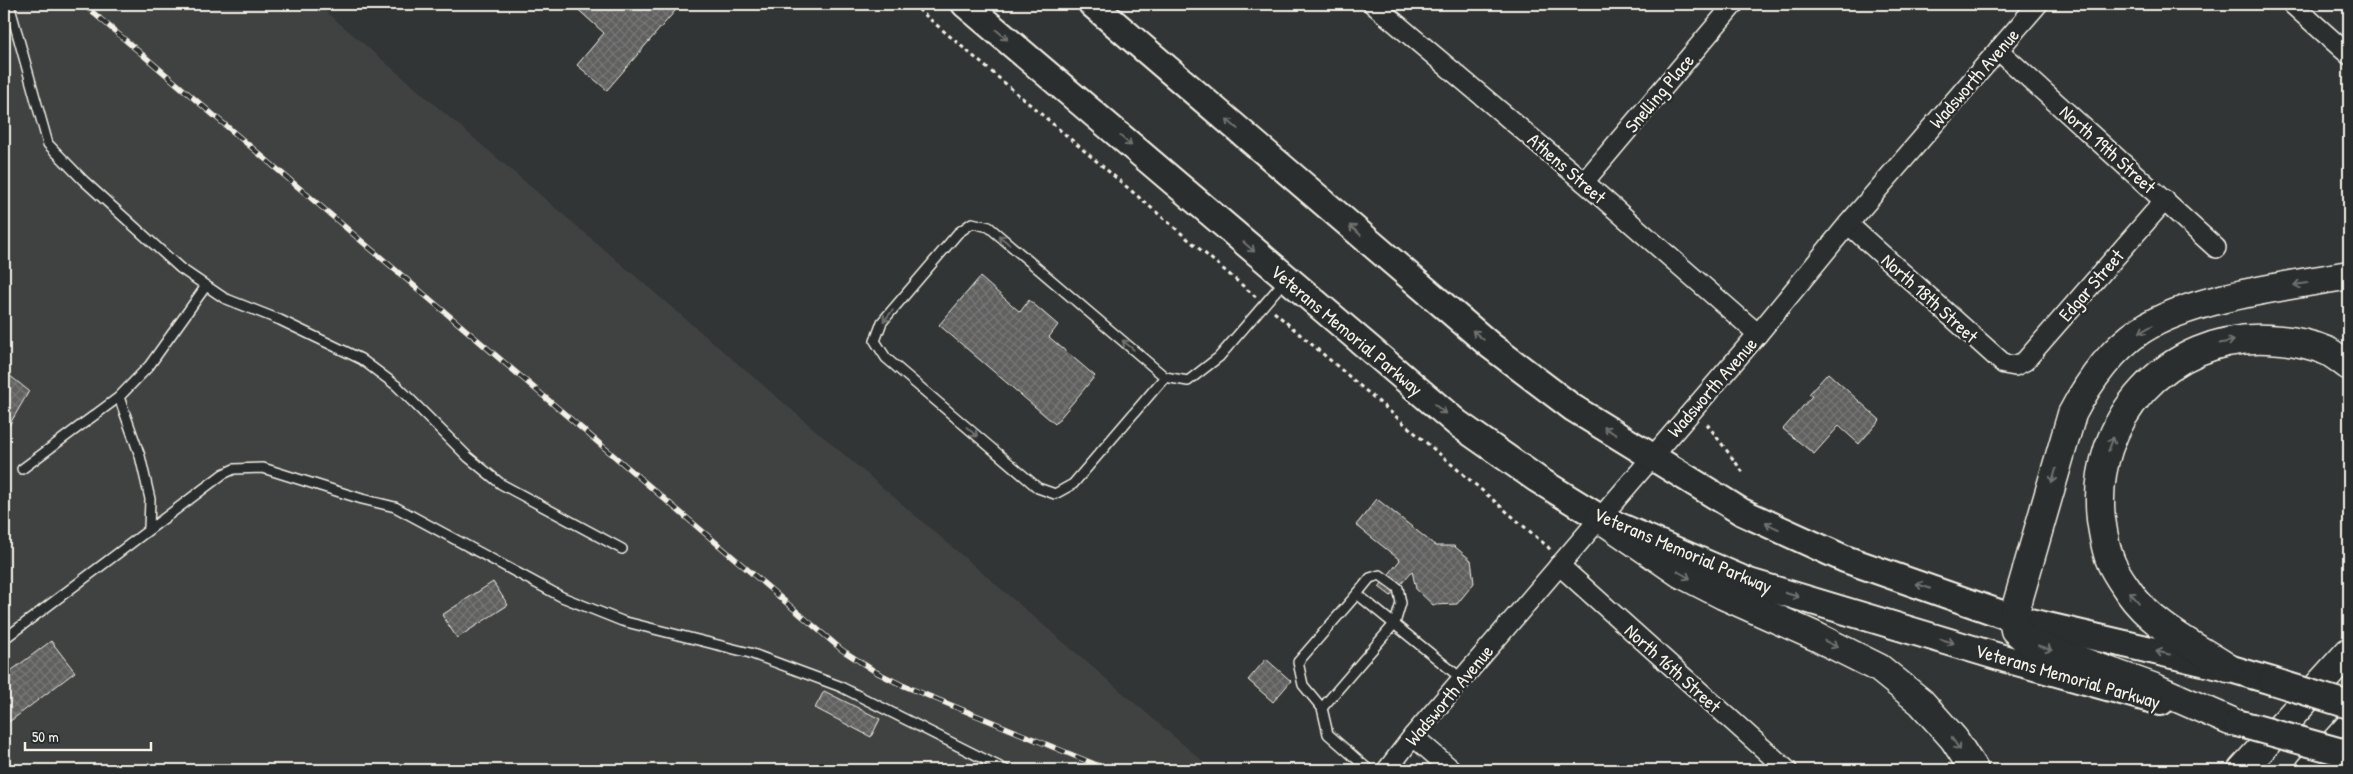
<svg xmlns="http://www.w3.org/2000/svg" width="2353" height="774" viewBox="0 0 2353 774" font-family="'Patrick Hand',sans-serif">
<style>
.built{fill:#404242}
.building{fill:url(#building-cross-hatch);stroke:#f4f1e8}
.lines{fill:none;stroke-linecap:round;stroke-linejoin:round}
.lane-casing{stroke:#f4f1e8;stroke-width:12}
.street-casing{stroke:#f4f1e8;stroke-width:22}
.secondary-casing{stroke:#f4f1e8;stroke-width:30}
.highway-casing{stroke:#f4f1e8;stroke-width:31}
.path{stroke:#f4f1e8;stroke-width:3;stroke-dasharray:4 4;stroke-linecap:butt}
.lane{stroke:#2a2d2e;stroke-width:9}
.street{stroke:#2a2d2e;stroke-width:19}
.secondary{stroke:#2a2d2e;stroke-width:26}
.highway{stroke:#2a2d2e;stroke-width:28}
.rail-casing{stroke:#f4f1e8;stroke-width:5.5}
.rail{stroke:#2a2d2e;stroke-width:4;stroke-dasharray:11;stroke-linecap:butt}
.secondary-bridge-casing{stroke:#f4f1e8;stroke-width:30;stroke-linecap:butt}
.secondary-bridge{stroke:#2a2d2e;stroke-width:26}
.oneway{stroke:#71726f}
.labels{text-anchor:middle;stroke-width:5;stroke-linejoin:round;paint-order:stroke}
.street-label{font-size:19px;fill:#f4f1e8;stroke:#2a2d2e}
</style>
<defs>
<pattern id="building-cross-hatch" width="8" height="8" patternUnits="userSpaceOnUse" patternTransform="scale(1.25)"><rect width="8" height="8" fill="#5f605f"/><path d="M0 0l8 8M0 8l8-8" fill="none" stroke="#777776"/></pattern>
</defs>
<rect width="100%" height="100%" fill="#323535"/>
<filter id="ink" filterUnits="userSpaceOnUse"><feTurbulence type="fractalNoise" baseFrequency=".02" numOctaves="2"/><feDisplacementMap in="SourceGraphic" scale="10" xChannelSelector="R" yChannelSelector="G"/><feConvolveMatrix kernelMatrix="1 2 1 2 8 2 1 2 1" color-interpolation-filters="sRGB"/></filter>
<g filter="url(#ink)">
<path class="built" d="M4 4H317L1213 770H4Z"/>
<g class="building">
<path d="M572 4H681L607 90 577 65 604 33Z"/>
<path d="M980 277 1020 312 1029 300 1058 325 1049 337 1095 376 1055 424 939 325Z"/>
<path d="M4 371 29 391 4 434Z"/>
<path d="M1828 373 1880 420 1859 444 1839 426 1814 454 1783 429 1812 396 1809 394Z"/>
<path d="M1377 499 1436 546H1454L1471 560 1474 583 1457 604 1433 605 1416 589 1412 571 1391 596 1379 587 1400 560 1356 525Z"/>
<path d="M493 582 508 605 457 638 442 615Z"/>
<path d="M51 641 75 672 9 722 4 715V676Z"/>
<path d="M1266 659 1291 681 1273 702 1248 680Z"/>
<path d="M824 691 880 719 871 737 815 708Z"/>
</g>
<g class="lines">
<g class="lane-casing">
<g id="lane">
<path d="M9 4 48 144 83 180 180 268 224 298 280 320 361 359 397 386 468 457 501 484 622 549"/>
<path d="M1165 377 1073 484 1055 494 1038 488 886 358 875 341 882 322 958 233 972 223 989 227 1165 377 1188 381 1219 357 1286 279"/>
<path d="M119 397 140 456 150 499 149 529"/>
<path d="M22 469 119 397 149 366 206 286"/>
<path d="M1357 594 1370 578 1380 575 1398 588 1401 603 1395 623 1322 708 1328 734 1369 770"/>
<path d="M4 639 223 474 234 469 263 468 362 499 395 507 562 597 622 621 750 653 839 686 1006 770"/>
<path d="M1322 708 1303 685 1298 662 1357 594 1462 679"/>
</g>
</g>
<g class="street-casing">
<g id="street">
<path d="M1373 4 1584 182 1758 334"/>
<path d="M2292 4 2349 55"/>
<path d="M1998 50 2216 248"/>
<path d="M1584 182 1734 4"/>
<path d="M1848 224 2004 364 2015 366 2025 361 2165 200"/>
<path d="M1559 565 1787 770"/>
<path d="M1413 736 1452 770"/>
<path d="M1387 770 1413 736 1758 334 1848 224 2038 4"/>
</g>
</g>
<g class="secondary-casing">
<g id="secondary">
<path d="M965 4 1457 423 1537 479 1600 518 1749 582 2006 659 2161 702"/>
<path d="M1092 4 1491 346 1573 408 1742 512 1845 559 2013 618 2228 668 2272 681"/>
</g>
</g>
<g class="highway-casing">
<g id="highway">
<path d="M1600 518 1680 573 1723 595 1817 637 1879 668 1921 702 1954 739 1974 770"/>
<path d="M2228 668C2195 646 2152 626 2129 592 2123 583 2114 571 2110 560 2105 547 2103 533 2101 519 2090 420 2168 334 2268 339 2288 340 2308 343 2327 351 2335 355 2342 361 2349 366"/>
<path d="M2230 721 2155 688 2030 643 2015 630 2013 618 2072 414C2089 381 2110 351 2141 330 2192 297 2289 286 2349 275"/>
<path d="M2242 770 2349 652"/>
<path d="M2310 770 2349 727"/>
</g>
</g>
<g class="path">
<path d="M912 4 1256 297"/>
<path d="M1274 312 1548 547 1551 551"/>
<path d="M1707 424 1745 475"/>
</g>
<use href="#lane" class="lane"/>
<use href="#street" class="street"/>
<use href="#secondary" class="secondary"/>
<use href="#highway" class="highway"/>
<g class="rail-casing">
<path id="rail" d="M83 4 842 650 876 672 902 685 1109 770"/>
</g>
<use href="#rail" class="rail"/>
<g class="secondary-bridge-casing">
<g id="secondary-bridge">
<path d="M2272 681 2349 705"/>
<path d="M2237 723 2349 754"/>
</g>
</g>
<use href="#secondary-bridge" class="secondary-bridge"/>
</g>
<defs><path id="oneway-shaft" d="M-6 0H5M1.5-3L5.5 0L1.5 3" fill="none" stroke-width="1.6" stroke-linecap="round" stroke-linejoin="round" transform="scale(1.25)"/></defs>
<g class="oneway">
<use href="#oneway-shaft" transform="translate(1002 35) rotate(41)"/>
<use href="#oneway-shaft" transform="translate(1232 124) rotate(-139)"/>
<use href="#oneway-shaft" transform="translate(1126 141) rotate(41)"/>
<use href="#oneway-shaft" transform="translate(1355 230) rotate(-139)"/>
<use href="#oneway-shaft" transform="translate(1004 240) rotate(-140)"/>
<use href="#oneway-shaft" transform="translate(1249 247) rotate(41)"/>
<use href="#oneway-shaft" transform="translate(2301 284) rotate(170)"/>
<use href="#oneway-shaft" transform="translate(888 316) rotate(130)"/>
<use href="#oneway-shaft" transform="translate(2146 329) rotate(151)"/>
<use href="#oneway-shaft" transform="translate(1478 335) rotate(-140)"/>
<use href="#oneway-shaft" transform="translate(2227 342) rotate(-11)"/>
<use href="#oneway-shaft" transform="translate(1128 345) rotate(-140)"/>
<use href="#oneway-shaft" transform="translate(1440 409) rotate(40)"/>
<use href="#oneway-shaft" transform="translate(1610 431) rotate(-148)"/>
<use href="#oneway-shaft" transform="translate(972 432) rotate(41)"/>
<use href="#oneway-shaft" transform="translate(2111 444) rotate(-70)"/>
<use href="#oneway-shaft" transform="translate(2054 476) rotate(106)"/>
<use href="#oneway-shaft" transform="translate(1772 526) rotate(-156)"/>
<use href="#oneway-shaft" transform="translate(1684 575) rotate(30)"/>
<use href="#oneway-shaft" transform="translate(1923 586) rotate(-161)"/>
<use href="#oneway-shaft" transform="translate(1792 595) rotate(17)"/>
<use href="#oneway-shaft" transform="translate(2134 597) rotate(-131)"/>
<use href="#oneway-shaft" transform="translate(1947 641) rotate(17)"/>
<use href="#oneway-shaft" transform="translate(1831 644) rotate(26)"/>
<use href="#oneway-shaft" transform="translate(2045 648) rotate(19)"/>
<use href="#oneway-shaft" transform="translate(2163 653) rotate(-167)"/>
<use href="#oneway-shaft" transform="translate(1956 744) rotate(55)"/>
</g>
</g>
<g class="labels">
<g class="street-label">
<text transform="translate(1974 78) rotate(-49)" y="7">Wadsworth Avenue</text>
<text transform="translate(1659 93) rotate(-50)" y="7">Snelling Place</text>
<text transform="translate(2108 149) rotate(42)" y="7">North 19th Street</text>
<text transform="translate(1567 168) rotate(41)" y="7">Athens Street</text>
<text transform="translate(2091 285) rotate(-49)" y="7">Edgar Street</text>
<text transform="translate(1930 298) rotate(42)" y="7">North 18th Street</text>
<text transform="translate(1347 330) rotate(40)" y="7">Veterans Memorial Parkway</text>
<text transform="translate(1712 387) rotate(-49)" y="7">Wadsworth Avenue</text>
<text transform="translate(1683 550) rotate(23)" y="7">Veterans Memorial Parkway</text>
<text transform="translate(1673 668) rotate(42)" y="7">North 16th Street</text>
<text transform="translate(2068 676) rotate(16)" y="7">Veterans Memorial Parkway</text>
<text transform="translate(1449 695) rotate(-50)" y="7">Wadsworth Avenue</text>
</g>
</g>
<rect width="2353" height="774" fill="none" stroke="#2a2d2e" stroke-width="20"/>
<rect x="10" y="10" width="2333" height="754" fill="none" stroke="#f4f1e8" stroke-width="2" filter="url(#ink)"/>
<path d="M25 742v8h126v-8" fill="none" stroke="#f4f1e8" stroke-width="2.5"/>
<text x="32" y="742" font-size="15" fill="#f4f1e8" stroke="#2a2d2e" stroke-width="4" paint-order="stroke">50 m</text>
</svg>
